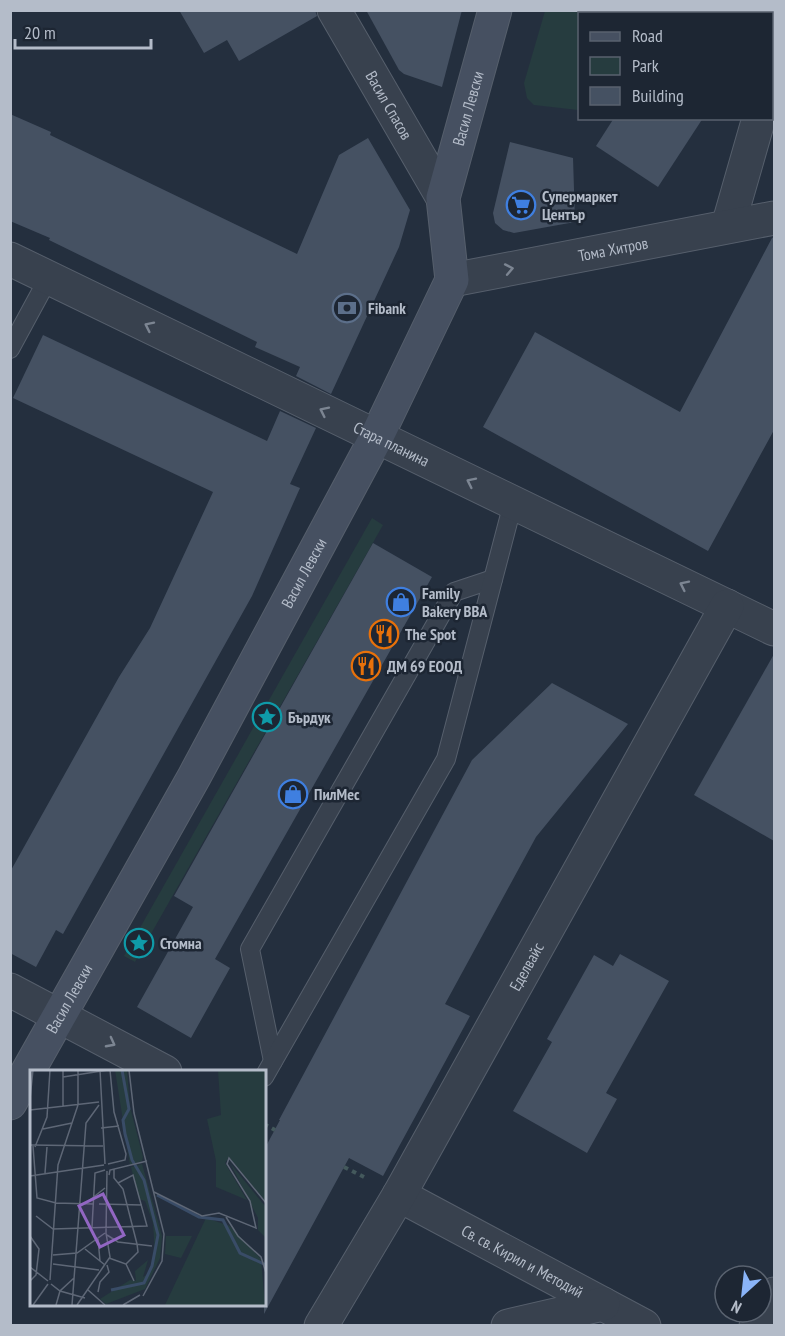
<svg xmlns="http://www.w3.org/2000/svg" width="785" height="1336" viewBox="0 0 785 1336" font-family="'PT Sans Narrow',sans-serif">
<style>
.green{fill:#263c3f}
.building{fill:#455162}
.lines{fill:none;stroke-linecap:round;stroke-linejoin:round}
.lane-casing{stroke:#565f6c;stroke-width:20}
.street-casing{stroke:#565f6c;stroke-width:35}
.secondary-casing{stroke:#565f6c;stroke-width:35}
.path{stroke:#44595c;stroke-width:4;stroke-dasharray:4.5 4.5;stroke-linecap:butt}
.lane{stroke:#38414e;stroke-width:18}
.street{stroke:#38414e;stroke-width:33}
.secondary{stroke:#465061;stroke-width:33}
.oneway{stroke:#7c8592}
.labels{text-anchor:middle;stroke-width:5;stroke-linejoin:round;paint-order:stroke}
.street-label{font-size:16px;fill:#b4bcc9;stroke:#1d2633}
.poi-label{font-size:16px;font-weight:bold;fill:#b4bcc9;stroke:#1d2633;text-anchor:start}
.inset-river{fill:none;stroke:#394c67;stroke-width:3}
.inset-road{fill:none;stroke:#5e6776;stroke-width:1.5}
.view{fill:#9266c3;fill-opacity:0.15;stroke:#9266c3;stroke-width:3}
.inset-edge{fill:none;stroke:#b4bcc9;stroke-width:3}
</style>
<rect width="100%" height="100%" fill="#242f3e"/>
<g class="green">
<path d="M545 11H606L605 13 580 14 578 110 534 105 527 98 524 83Z"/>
<path d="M372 518 383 525 135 962 124 956Z"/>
</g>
<g class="building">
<path d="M179 10H315L317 16 239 61 227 40 204 53Z"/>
<path d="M366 10H462L442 87 404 74 399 70Z"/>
<path d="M10 114 51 132 50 135 297 254 339 155 368 138 410 210 399 247 331 394 296 376 300 367 255 347 257 342 49 240 50 238 10 221Z"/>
<path d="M614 118H703L658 187 596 146Z"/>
<path d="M510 142 573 158 575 222 514 233 503 230 495 223 493 213Z"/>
<path d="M774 237V430L708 551 483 427 535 332 680 412 772 238Z"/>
<path d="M43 335 267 441 280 411 316 428 290 484 300 488 252 596 63 934 56 930 36 967 10 953V872L119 677 150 628 213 492 13 398Z"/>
<path d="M373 543 432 577 215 959 230 968 191 1038 137 1007 193 907 174 896Z"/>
<path d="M774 654V841L694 795Z"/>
<path d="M552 683 628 724 536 837 445 1004 470 1016 383 1176 349 1158 264 1314V1150L280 1120H279L472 760Z"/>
<path d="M620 954 669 981 606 1093 617 1099 587 1153 513 1111 552 1042 547 1039 594 955 613 966Z"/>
</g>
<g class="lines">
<g class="lane-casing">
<g id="lane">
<path d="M10 349 49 277"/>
<path d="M273 1061 250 949 454 592 493 579"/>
<path d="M264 1077 446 759 513 503"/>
</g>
</g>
<g class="street-casing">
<g id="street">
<path id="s1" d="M334 10 443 198"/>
<path d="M772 77 774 68"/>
<path d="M728 226 759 118"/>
<path id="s2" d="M10 259 774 629"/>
<path id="s3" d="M452 280 774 218"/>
<path d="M10 990 165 1072"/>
<path id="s4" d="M399 1195 644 1326"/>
<path id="s5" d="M321 1326 399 1195 727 606"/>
<path d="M508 1326 603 1304"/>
<path d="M756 1326 774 1294"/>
</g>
</g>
<g class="secondary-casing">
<g id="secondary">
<path id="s6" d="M10 1103 194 777 377 436 452 280 443 198 495 10"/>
</g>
</g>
<g class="path">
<path d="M264 1124 275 1130"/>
<path d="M344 1167 364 1177"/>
</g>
<use href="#lane" class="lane"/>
<use href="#street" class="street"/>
<use href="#secondary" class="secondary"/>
</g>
<defs><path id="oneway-chevron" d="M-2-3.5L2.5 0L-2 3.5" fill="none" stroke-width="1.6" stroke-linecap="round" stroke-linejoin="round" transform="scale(1.5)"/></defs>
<g class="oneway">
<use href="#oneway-chevron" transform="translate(509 269) rotate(-11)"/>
<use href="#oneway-chevron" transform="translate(149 326) rotate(-154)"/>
<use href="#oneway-chevron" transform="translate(324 411) rotate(-154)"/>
<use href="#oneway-chevron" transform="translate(471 482) rotate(-154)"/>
<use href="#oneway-chevron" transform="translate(684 585) rotate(-154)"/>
<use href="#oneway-chevron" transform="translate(111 1043) rotate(28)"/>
</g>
<defs>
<g id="supermarket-ring" transform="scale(1.5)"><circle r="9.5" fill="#1d2633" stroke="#3f7fe0" stroke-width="1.5"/><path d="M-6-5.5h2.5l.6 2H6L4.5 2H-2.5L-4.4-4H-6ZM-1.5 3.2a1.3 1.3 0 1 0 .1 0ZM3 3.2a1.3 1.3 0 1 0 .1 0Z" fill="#3f7fe0"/></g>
<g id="bank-ring" transform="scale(1.5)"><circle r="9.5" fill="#1d2633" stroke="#5c6f8a" stroke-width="1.5"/><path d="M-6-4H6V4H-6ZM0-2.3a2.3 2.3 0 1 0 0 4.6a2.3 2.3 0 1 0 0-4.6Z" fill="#5c6f8a"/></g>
<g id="shop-ring" transform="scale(1.5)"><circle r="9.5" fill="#1d2633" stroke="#3f7fe0" stroke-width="1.5"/><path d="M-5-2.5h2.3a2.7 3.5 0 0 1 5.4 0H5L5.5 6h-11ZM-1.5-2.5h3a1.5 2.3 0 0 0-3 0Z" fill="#3f7fe0"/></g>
<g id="restaurant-ring" transform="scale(1.5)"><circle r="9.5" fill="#1d2633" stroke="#e8710a" stroke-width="1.5"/><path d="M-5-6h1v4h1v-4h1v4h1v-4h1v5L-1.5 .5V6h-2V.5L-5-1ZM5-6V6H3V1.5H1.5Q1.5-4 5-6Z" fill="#e8710a"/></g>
<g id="sight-ring" transform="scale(1.5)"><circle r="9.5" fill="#1d2633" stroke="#0f9aa8" stroke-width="1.5"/><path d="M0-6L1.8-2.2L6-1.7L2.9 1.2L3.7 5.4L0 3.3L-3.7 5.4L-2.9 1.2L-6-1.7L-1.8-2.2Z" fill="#0f9aa8"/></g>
</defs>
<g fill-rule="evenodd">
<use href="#supermarket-ring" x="521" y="205"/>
<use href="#bank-ring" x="347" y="308"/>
<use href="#shop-ring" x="401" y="602"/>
<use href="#restaurant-ring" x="384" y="634"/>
<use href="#restaurant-ring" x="366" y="666"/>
<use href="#sight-ring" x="267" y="717"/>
<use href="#shop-ring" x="293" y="794"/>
<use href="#sight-ring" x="139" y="943"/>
</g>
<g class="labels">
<g class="street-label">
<text dy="6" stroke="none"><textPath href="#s1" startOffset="110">Васил Спасов</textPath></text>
<text dy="6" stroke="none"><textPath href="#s6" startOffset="1110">Васил Левски</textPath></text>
<text dy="6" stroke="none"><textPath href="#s3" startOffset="164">Тома Хитров</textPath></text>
<text dy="6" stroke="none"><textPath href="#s2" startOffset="424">Стара планина</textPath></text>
<text dy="6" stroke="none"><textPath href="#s6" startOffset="606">Васил Левски</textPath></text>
<text dy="6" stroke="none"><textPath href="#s5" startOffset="414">Еделвайс</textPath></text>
<text dy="6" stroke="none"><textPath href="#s6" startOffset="120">Васил Левски</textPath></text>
<text dy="6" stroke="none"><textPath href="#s4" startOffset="140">Св. св. Кирил и Методий</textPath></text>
</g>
<g class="poi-label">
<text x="542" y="202">Супермаркет<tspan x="542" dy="18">Център</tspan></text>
<text x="368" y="314">Fibank</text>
<text x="422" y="599">Family<tspan x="422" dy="18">Bakery BBA</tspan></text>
<text x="405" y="640">The Spot</text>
<text x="387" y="672">ДМ 69 ЕООД</text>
<text x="288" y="723">Бърдук</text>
<text x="314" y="800">ПилМес</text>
<text x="160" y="949">Стомна</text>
</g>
</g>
<g transform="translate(30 1070)">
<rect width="236" height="236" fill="#242f3e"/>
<path d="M85 0H97L100 37 113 87 112 91 100 95ZM188 0H235V131L199 87 195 93 217 130 186 117V91L177 49 191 45ZM200 93 235 136V167L228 160V148ZM112 94 132 166 130 188 115 219 76 234 70 229 100 210 106 211 105 201 118 190 113 207 118 204 125 185 123 153 115 131 109 129 101 97ZM176 148 200 156 231 189 235 235H135ZM162 166 151 188 135 184 136 166Z" fill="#263c3f"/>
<path class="inset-river" d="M127 125 169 147 193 150 210 183 236 195M81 220 114 213 122 196 128 165 114 110 102 90 95 64 93 50 99 39 92 0"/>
<path class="inset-road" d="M70 0 75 94M99 0 104 43 134 164 132 191 113 226M33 7 78 0M0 29 3 0M33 37V0M0 40 69 32M71 58 89 56M13 59 42 53M0 75 73 76M3 76 7 128 26 133 63 134M5 77 17 47 20 0M78 94 95 90 96 84 84 42 80 0M84 99V108L93 119 107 174 108 182 96 194M15 103 17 77M79 105 80 100 117 91M0 106 74 95M124 122 172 146 189 143 226 158 220 131 197 94 199 88 236 133M56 133 75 118M69 134 112 135M6 146 23 159 117 156 103 105 88 113M196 147 208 166 231 187 236 203M62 157 65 103 75 100M77 165 88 172 122 176M0 166 9 179 6 205 0 211M68 169 70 191M55 179 75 195M23 185 47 183 75 163M79 188 96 194 104 211M23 194 69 200M0 197 18 211M20 210 28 95 48 35V0M21 214 30 221 55 228M58 220 75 235M68 222 70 212 79 202 77 195M3 235 18 214M26 235 30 221 44 208M42 235 56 53 69 35M47 235 80 187 76 163 77 101M93 235 110 225"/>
<path class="view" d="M73 124 94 165 70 177 49 136Z"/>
<rect width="236" height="236" class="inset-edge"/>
</g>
<rect width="785" height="1336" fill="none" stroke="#b4bcc9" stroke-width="24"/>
<rect x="578" y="12" width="195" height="108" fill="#1d2633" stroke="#59626f" stroke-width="1.5"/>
<rect x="590" y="32" width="30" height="9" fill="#465061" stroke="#59626f" stroke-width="1.5"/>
<text x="632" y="42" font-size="18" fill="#b4bcc9">Road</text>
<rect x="590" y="57" width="30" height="18" fill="#263c3f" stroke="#59626f" stroke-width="1.5"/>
<text x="632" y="72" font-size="18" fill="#b4bcc9">Park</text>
<rect x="590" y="87" width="30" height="18" fill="#455162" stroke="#59626f" stroke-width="1.5"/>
<text x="632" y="102" font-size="18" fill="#b4bcc9">Building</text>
<g transform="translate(743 1294) rotate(207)"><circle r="28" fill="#1d2633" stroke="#59626f" stroke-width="1.5"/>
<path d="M0-4.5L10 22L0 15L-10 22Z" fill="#8ab4f8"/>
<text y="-9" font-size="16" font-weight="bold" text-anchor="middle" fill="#b4bcc9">N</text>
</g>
<path d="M15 39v9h136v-9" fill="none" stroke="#b4bcc9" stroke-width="3"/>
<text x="24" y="39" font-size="18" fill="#b4bcc9" stroke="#1d2633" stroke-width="4.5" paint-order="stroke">20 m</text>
</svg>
